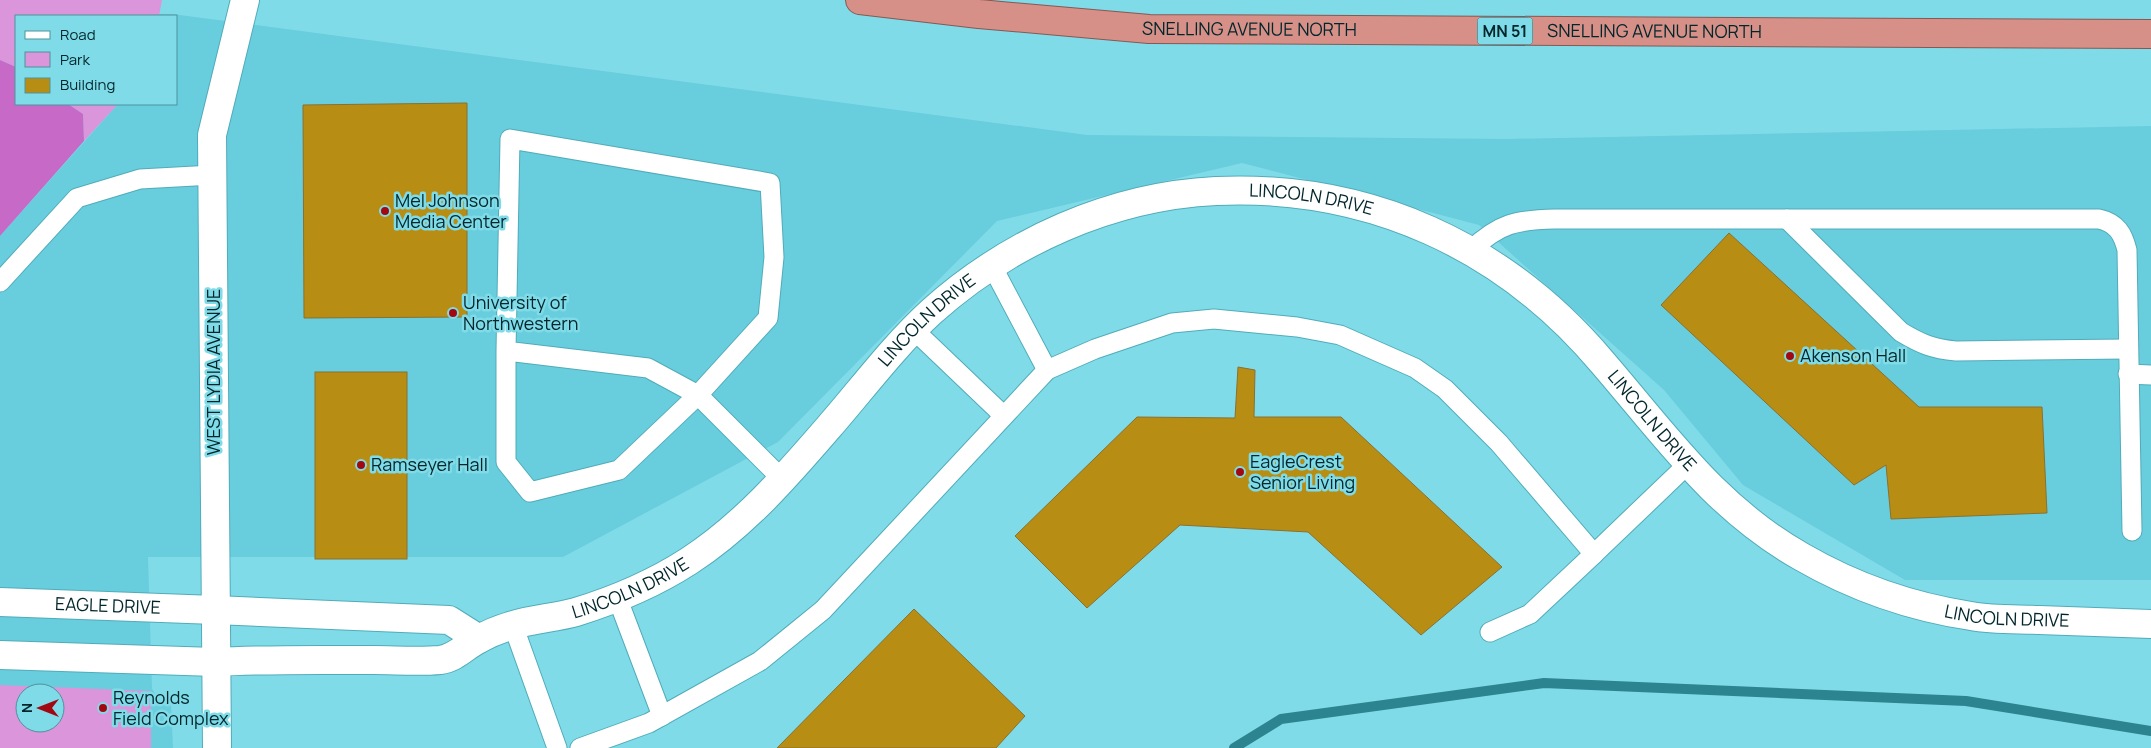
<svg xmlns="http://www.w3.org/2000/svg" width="2151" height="748" viewBox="0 0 2151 748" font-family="Manrope,sans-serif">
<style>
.built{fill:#68cddc;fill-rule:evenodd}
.green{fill:#db95da;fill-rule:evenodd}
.forest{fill:#c76ac7}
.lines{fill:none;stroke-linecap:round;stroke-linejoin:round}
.stream{stroke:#2b848f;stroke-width:10}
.building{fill:#b78e13;stroke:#8a7030}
.service-casing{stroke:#51acb9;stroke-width:21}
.minor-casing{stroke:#51acb9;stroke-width:30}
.tertiary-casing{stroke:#51acb9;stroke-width:30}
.trunk-casing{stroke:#845954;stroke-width:30}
.service{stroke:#fff;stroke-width:19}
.minor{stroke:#fff;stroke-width:28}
.tertiary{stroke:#fff;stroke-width:28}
.trunk{stroke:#d69088;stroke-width:28}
.poi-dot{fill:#a20811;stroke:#80dbe8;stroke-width:2}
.labels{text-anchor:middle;stroke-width:5;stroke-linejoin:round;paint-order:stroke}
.shield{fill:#80dbe8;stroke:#265c64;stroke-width:1}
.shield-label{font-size:16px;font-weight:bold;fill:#00262b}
.street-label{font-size:18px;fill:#00262b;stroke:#80dbe8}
.poi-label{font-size:18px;fill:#00262b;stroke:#80dbe8;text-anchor:start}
</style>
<rect width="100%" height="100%" fill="#80dbe8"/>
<path class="built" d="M159 14H172L1087 135 1506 139 2151 126V580H1905L1743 485 1664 390 1479 225 1242 163 997 221 778 442 563 557H148L152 689 160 700 171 703 173 748H0V236L118 104H176V16H159ZM25 693H55V723H25Z"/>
<g class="green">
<path d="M0 0H162L159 16H16V67L0 60Z"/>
<path d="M68 104H118L84 141 83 114Z"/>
<path d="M0 685 151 691V748H0ZM25 693H55V723H25Z"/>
</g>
<path class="forest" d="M0 60 16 67V104H68L83 114 84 141 0 236Z"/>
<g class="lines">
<path class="stream" d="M1234 748 1281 719 1544 683 1966 701 2151 731"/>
</g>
<g class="building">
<path d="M467 103V317L304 318 303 105Z"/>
<path d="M1729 233 1919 407H2042L2047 513 1891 519 1886 465 1854 485 1661 305Z"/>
<path d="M1238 367 1255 370 1254 417H1341L1502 567 1421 635 1308 532 1180 525 1087 608 1015 536 1137 417 1235 418Z"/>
<rect x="315" y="372" width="92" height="187"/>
<path d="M914 609 1025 716 996 748H777Z"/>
</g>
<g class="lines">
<g class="service-casing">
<g id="service">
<path d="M1787 219 1901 332C1921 344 1933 349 1956 351L2128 349"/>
<path d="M1471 250C1500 223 1516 220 1555 219H2099C2117 223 2123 234 2127 250L2132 531"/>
<path d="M992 266 1047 370"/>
<path d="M0 282 77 198 140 179 213 175"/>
<path d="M914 330 1003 415"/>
<path d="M506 351V462L530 492 619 470 698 395 768 318 774 257 770 183 510 139 506 351 648 368 698 395 783 480"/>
<path d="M2128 374 2151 375"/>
<path d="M617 597 662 716"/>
<path d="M513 625 557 748"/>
<path d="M1490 632 1530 614 1594 554"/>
<path d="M580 748 649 723 760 661 823 610 1047 370 1095 349 1172 323 1214 319 1297 327 1340 335 1415 368 1445 389 1499 443 1594 554 1688 464"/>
</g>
</g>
<g class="minor-casing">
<g id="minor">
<path id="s1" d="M0 602 215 610"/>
<path d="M0 655 215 662"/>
</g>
</g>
<g class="tertiary-casing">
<g id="tertiary">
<path d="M215 610 449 620 479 639"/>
<path id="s2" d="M215 662C268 659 320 660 373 660 395 660 418 662 440 660 456 658 465 646 479 639 488 634 500 629 510 626 531 619 555 618 576 612 615 600 655 583 689 561 746 524 790 472 834 421 865 385 896 344 931 312 1009 242 1111 196 1216 191 1369 184 1504 246 1602 362 1666 436 1715 508 1802 557 1854 587 1912 607 1971 616 1993 620 2016 619 2039 620 2076 621 2114 623 2151 624"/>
<path d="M217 748 212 135 245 0"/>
</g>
</g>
<g class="trunk-casing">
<g id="trunk">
<path id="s3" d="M860 0 979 14 1149 29 2151 34"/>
</g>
</g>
<use href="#service" class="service"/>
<use href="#minor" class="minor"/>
<use href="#tertiary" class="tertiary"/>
<use href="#trunk" class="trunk"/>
</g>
<g class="poi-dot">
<circle cx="385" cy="211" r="5"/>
<circle cx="453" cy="313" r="5"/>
<circle cx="1790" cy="356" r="5"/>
<circle cx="361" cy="465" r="5"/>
<circle cx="1240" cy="472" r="5"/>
<circle cx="103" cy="708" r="5"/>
</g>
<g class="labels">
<rect class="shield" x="1477.5" y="17.5" width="55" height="27" rx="4"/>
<g class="shield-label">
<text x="1505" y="37">MN 51</text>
</g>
<g class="street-label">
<text dy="6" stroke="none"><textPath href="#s3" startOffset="391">SNELLING AVENUE NORTH</textPath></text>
<text dy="6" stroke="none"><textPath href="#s3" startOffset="796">SNELLING AVENUE NORTH</textPath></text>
<text dy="6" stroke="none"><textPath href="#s2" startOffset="1255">LINCOLN DRIVE</textPath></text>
<text dy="6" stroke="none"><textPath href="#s2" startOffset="835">LINCOLN DRIVE</textPath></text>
<text transform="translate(214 372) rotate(-90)" y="6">WEST LYDIA AVENUE</text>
<text dy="6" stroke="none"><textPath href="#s2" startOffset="1674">LINCOLN DRIVE</textPath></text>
<text dy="6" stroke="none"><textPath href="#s2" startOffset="430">LINCOLN DRIVE</textPath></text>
<text dy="6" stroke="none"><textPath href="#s1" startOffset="108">EAGLE DRIVE</textPath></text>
<text dy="6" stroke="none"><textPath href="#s2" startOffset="2094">LINCOLN DRIVE</textPath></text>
</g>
<g class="poi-label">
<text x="395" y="207">Mel Johnson<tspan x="395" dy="21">Media Center</tspan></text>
<text x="463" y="309">University of<tspan x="463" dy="21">Northwestern</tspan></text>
<text x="1800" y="362">Akenson Hall</text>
<text x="1250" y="468">EagleCrest<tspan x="1250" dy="21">Senior Living</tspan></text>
<text x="371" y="471">Ramseyer Hall</text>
<text x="113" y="704">Reynolds<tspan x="113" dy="21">Field Complex</tspan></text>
</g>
</g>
<rect x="15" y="15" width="162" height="90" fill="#80dbe8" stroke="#4d939c"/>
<rect x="25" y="31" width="25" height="8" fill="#ffffff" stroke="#4d939c"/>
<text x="60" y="40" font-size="15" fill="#00262b">Road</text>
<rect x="25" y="52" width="25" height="15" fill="#db95da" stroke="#4d939c"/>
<text x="60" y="65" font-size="15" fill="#00262b">Park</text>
<rect x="25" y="78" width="25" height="15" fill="#b78e13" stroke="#4d939c"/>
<text x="60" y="90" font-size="15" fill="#00262b">Building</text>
<g transform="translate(40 708) rotate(270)"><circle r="24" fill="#80dbe8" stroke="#4d939c"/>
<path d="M0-4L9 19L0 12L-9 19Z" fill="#a20811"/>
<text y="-8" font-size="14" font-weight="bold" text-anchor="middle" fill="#00262b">N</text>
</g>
</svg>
